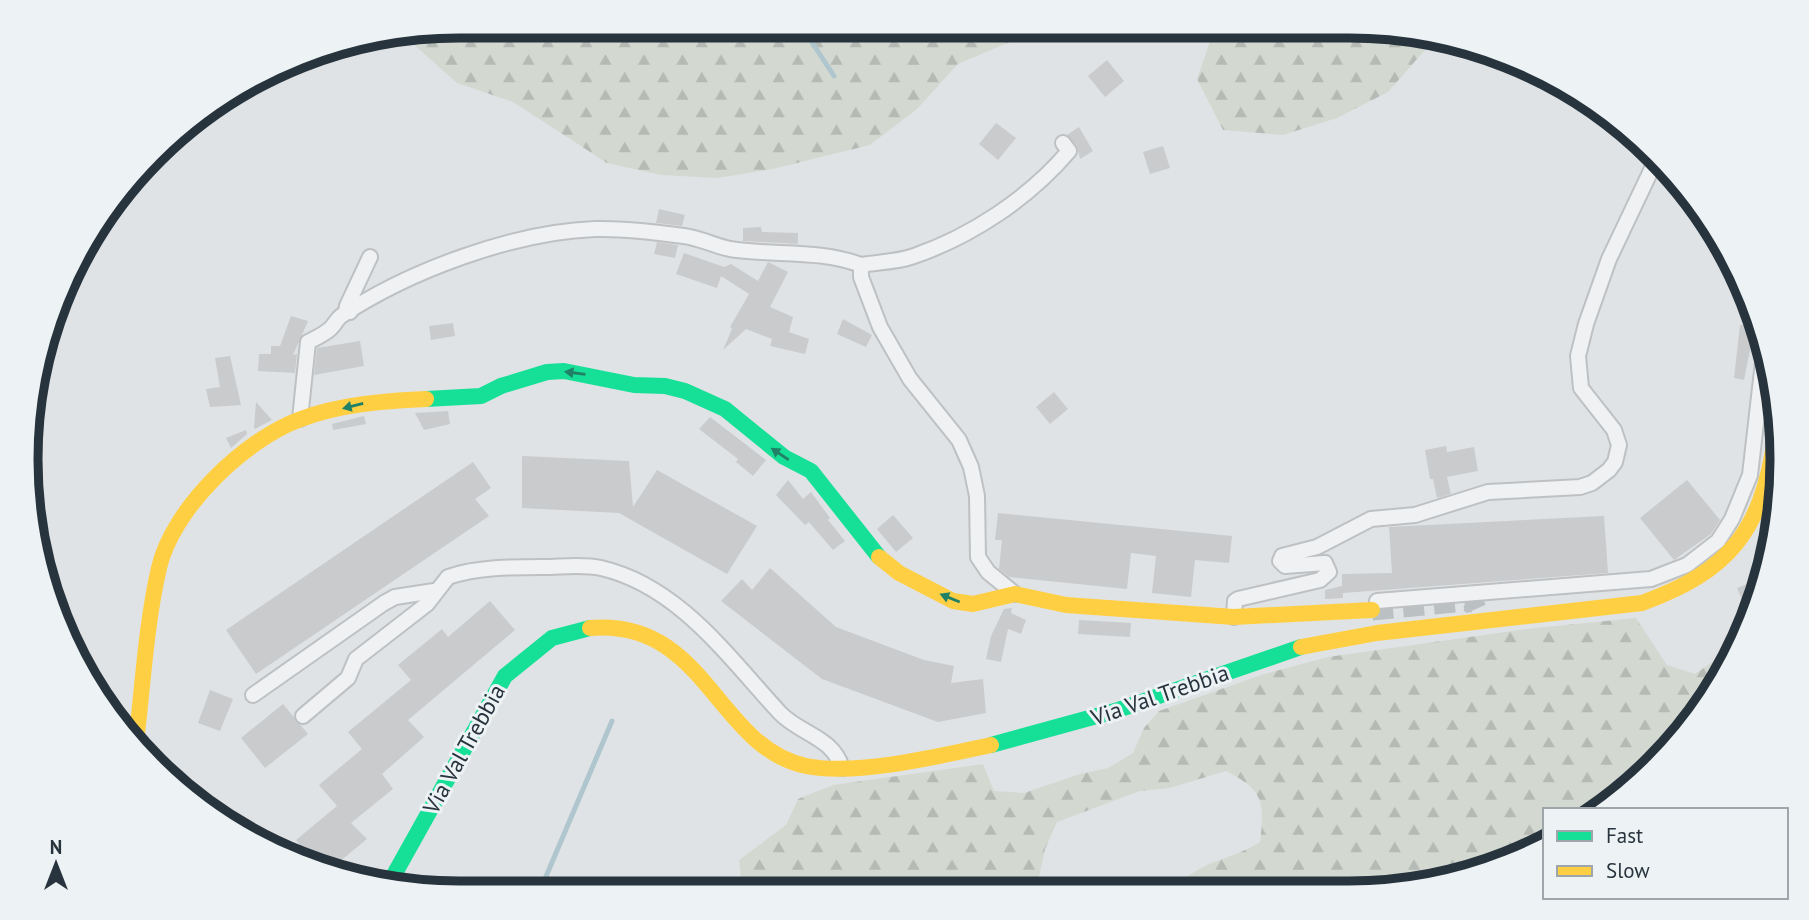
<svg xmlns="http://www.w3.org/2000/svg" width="1809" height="920" viewBox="0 0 1809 920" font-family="'PT Sans',sans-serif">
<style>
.forest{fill:url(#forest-firs)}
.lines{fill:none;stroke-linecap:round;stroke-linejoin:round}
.stream{stroke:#afc6cf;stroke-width:5}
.building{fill:#c9cbcd}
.secondary-tunnel{stroke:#bbc0c3;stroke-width:21;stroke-dasharray:21 10;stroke-linecap:butt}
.street-casing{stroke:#bec1c3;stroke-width:18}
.street{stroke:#f0f1f2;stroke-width:14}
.fast{stroke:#16e098;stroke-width:16}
.slow{stroke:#ffcf43;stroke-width:16}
.oneway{fill:#208166}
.labels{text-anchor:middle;stroke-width:6;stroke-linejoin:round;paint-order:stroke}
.street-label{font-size:23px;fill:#28343d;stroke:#edf2f5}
.rim{fill:none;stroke:#28343d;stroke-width:9}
</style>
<defs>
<pattern id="forest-firs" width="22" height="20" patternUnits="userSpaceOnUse" patternTransform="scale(1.75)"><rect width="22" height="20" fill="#d3d9d1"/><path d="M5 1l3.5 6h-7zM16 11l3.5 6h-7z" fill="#b5bbb4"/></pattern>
</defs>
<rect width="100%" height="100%" fill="#e0e3e5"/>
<g class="forest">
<path d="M460 26 1045 27 958 64 917 109 870 145 773 169 717 178 661 175 607 163 513 102 457 83 411 42 408 35Z"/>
<path d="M1215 27H1377L1432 42 1388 92 1337 118 1283 135 1223 130 1197 79Z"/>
<path d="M1636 618 1667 665 1695 674 1718 658 1738 651 1693 724 1613 804 1603 810H1545V844L1515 861 1459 876 1454 867C1432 867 1406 867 1395 890L1160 891C1178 884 1192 872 1209 864 1227 857 1244 852 1260 842 1265 801 1263 790 1226 771L1170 788 1140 791 1057 822 1045 849 1039 877 1011 887 984 877 925 884 920 891 751 892 742 888 739 860 786 825 798 799 833 785 983 764 994 791 1024 793 1080 774 1108 768 1133 753 1144 728 1159 711 1261 675 1328 657 1526 629Z"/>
</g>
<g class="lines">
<g class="stream">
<path d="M802 27 834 76"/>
<path d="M539 893 612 721"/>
</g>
</g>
<g class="building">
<path d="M1107 60 1124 81 1105 97 1088 76Z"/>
<path d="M996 123 1016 138 998 160 979 144Z"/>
<path d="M1079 127 1093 151 1080 159 1077 146 1067 135Z"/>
<path d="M1163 146 1170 168 1150 174 1143 152Z"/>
<path d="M659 209 685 215 682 226 656 223Z"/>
<path d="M761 227 762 232 798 233V244L743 241V228Z"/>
<path d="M657 242 678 245 675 258 654 254Z"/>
<path d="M684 253 724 267 731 264 758 281 768 262 788 272 770 307 793 317 789 332 809 339 805 354 770 346 772 339 746 329 723 350 732 329 730 327 749 294 721 276 717 288 676 274Z"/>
<path d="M291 316 308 321 293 355 297 354 295 373 258 371 259 354H271V346H280Z"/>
<path d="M843 319 872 335 866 347 837 334Z"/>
<path d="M453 323 455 336 431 340 429 326Z"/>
<path d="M1740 325H1755L1744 380 1734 378Z"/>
<path d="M360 341 364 366 314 375 317 348Z"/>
<path d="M230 356 241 405 210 407 206 389 220 387 215 358Z"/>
<path d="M1054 392 1068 409 1050 424 1036 407Z"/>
<path d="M256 402 272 420 255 429 254 428Z"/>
<path d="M448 411 450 424 424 430 415 413Z"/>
<path d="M364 416 366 424 333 430 332 424Z"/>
<path d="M710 417 766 460 753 476 736 462 738 459 699 429Z"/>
<path d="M246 430 247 434 231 448 226 438Z"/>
<path d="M1446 446 1447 452 1474 447 1478 471 1447 477 1451 494 1437 498 1433 479H1430L1425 450Z"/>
<path d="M522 456 629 461 633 507 657 470 757 526 727 574 619 513 522 508Z"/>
<path d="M473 462 491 488 475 499 489 516 256 674 226 630Z"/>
<path d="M788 480 803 499 811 492 830 518 828 520 845 541 833 550 809 522 805 525 776 495Z"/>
<path d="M1687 480 1720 520 1711 534 1674 560 1640 518Z"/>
<path d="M998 513 1232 536 1229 563 1195 560 1191 597 1152 593 1156 556 1131 553 1127 589 1009 577 999 569 1002 540H995Z"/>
<path d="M893 515 913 538 896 552 877 529Z"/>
<path d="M1604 516 1608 573 1343 593V598L1325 599V590L1342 586V574L1392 573 1389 527Z"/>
<path d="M770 568 836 627 924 660 954 666 951 683 983 679 986 713 938 722 822 679 721 601 742 579 752 590Z"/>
<path d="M1757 580 1755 589 1748 614 1737 588Z"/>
<path d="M490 601 515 630 408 720 424 737 382 774 393 789 351 823 367 839 333 867 312 861 296 840 337 806 319 785 362 749 348 732 411 680 398 665 442 629 448 637Z"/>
<path d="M1012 608 1011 613 1026 620 1021 634 1008 629 1001 662 986 659 991 636 1004 609Z"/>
<path d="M1079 620 1131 623 1130 637 1078 634Z"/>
<path d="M210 690 233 699 220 731 198 723Z"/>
<path d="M283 704 308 734 265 768 241 738Z"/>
</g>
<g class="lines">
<path class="secondary-tunnel" d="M1372 610 1465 601 1473 602 1476 609"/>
<g class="street-casing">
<g id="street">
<path d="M861 265C878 262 898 262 914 256 972 236 1029 198 1069 151L1063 143"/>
<path d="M350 312 346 311 347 306 370 257"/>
<path d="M300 419 308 342C316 338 325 334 331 328 335 324 337 319 341 316 409 271 513 232 595 229 624 228 655 232 684 236 700 238 715 246 730 249 775 256 818 249 861 265V277L880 327 910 379 959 440 971 467 977 496 978 557 988 572 1015 594"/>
<path d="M1377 601 1651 579 1687 565 1718 541 1732 519 1750 475 1764 353"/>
<path d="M1234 617 1235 601 1238 599 1320 580 1329 572 1325 563 1285 566 1280 561 1282 556 1317 547 1371 519 1415 515 1488 492 1580 487 1592 483 1609 470 1615 462 1619 445 1614 430 1581 388 1578 356 1586 324 1609 259 1656 160"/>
<path d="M253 695 384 603 395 597 434 591"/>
<path d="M303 716 348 678 356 659 427 604 448 577C477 567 512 567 543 567 561 567 583 564 601 568 679 586 729 658 780 713 800 734 833 737 842 768"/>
</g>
</g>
<use href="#street" class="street"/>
<g class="fast">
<path d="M426 399 481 396 501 386 547 372 564 371 634 385 665 386 685 391 725 409 784 457 811 471 879 557"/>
<path d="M991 745 1115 711 1301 647"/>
<path d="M390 882 505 676 552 638 590 628"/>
</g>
<g class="slow">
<path d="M879 557 899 573 953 601 973 604 1015 594 1066 605 1234 617 1372 610"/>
<path d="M590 628C706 618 716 747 806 766 857 776 940 756 991 745"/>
<path d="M1301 647 1377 633 1642 603C1730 571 1761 531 1775 439"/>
<path d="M136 742C143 685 146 624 159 568 172 509 245 439 301 419 341 404 384 401 426 399"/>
</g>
</g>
<defs><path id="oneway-solid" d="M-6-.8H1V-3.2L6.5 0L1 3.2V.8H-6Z" transform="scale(1.75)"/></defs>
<g class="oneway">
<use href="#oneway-solid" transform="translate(575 373) rotate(-172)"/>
<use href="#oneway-solid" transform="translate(353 406) rotate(166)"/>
<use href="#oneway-solid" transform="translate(780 454) rotate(-146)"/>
<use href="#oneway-solid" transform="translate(950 598) rotate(-158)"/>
</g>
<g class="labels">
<g class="street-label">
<text transform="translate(1160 695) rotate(-19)" y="8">Via Val Trebbia</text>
<text transform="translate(464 749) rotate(-61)" y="8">Via Val Trebbia</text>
</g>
</g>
<path d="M0 0H1809V920H0ZM459 38H1349A421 421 0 0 1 1770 459V460A421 421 0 0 1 1349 881H459A421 421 0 0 1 38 460V459A421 421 0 0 1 459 38Z" fill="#edf2f5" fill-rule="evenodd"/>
<path class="rim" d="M459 38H1349A421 421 0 0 1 1770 459V460A421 421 0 0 1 1349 881H459A421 421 0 0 1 38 460V459A421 421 0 0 1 459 38Z"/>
<rect x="1543" y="808" width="245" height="91" fill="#edf2f5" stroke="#9ea6ab" stroke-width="2"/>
<rect x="1557" y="831" width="35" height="10" fill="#16e098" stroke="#9ea6ab" stroke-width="2"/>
<text x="1606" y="843" font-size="21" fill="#28343d">Fast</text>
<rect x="1557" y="866" width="35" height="10" fill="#ffcf43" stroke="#9ea6ab" stroke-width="2"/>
<text x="1606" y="878" font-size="21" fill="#28343d">Slow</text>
<g transform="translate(56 864)" stroke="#edf2f5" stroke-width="5" paint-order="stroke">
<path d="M0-5L12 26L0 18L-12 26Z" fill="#28343d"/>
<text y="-10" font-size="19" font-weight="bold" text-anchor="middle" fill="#28343d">N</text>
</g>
</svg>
